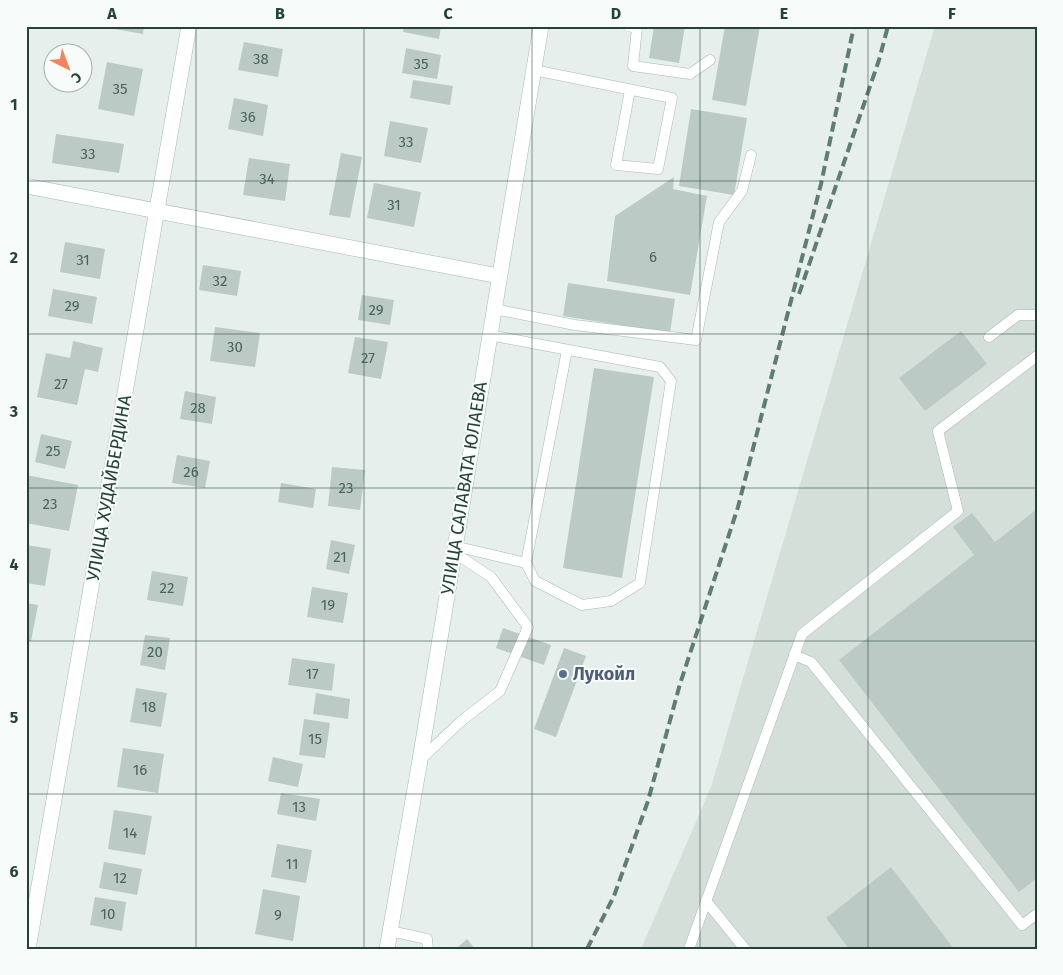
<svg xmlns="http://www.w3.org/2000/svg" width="1063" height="975" viewBox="0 0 1063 975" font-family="'Fira Sans',sans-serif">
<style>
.built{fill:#d4dfda}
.building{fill:#bbcac4}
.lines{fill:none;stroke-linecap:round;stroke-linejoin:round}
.lane-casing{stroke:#a8b8b2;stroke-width:11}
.street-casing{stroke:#a8b8b2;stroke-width:16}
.secondary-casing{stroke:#a4bbb3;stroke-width:16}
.lane{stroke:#fff;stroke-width:10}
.street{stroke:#fff;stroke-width:15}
.secondary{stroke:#fff;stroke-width:15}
.rail{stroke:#5f7d75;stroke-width:4;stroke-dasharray:10 5;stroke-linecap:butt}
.grid{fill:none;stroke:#24423a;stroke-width:1;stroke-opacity:0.55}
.service-dot{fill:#5c6f8a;stroke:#f7fbf9;stroke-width:2}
.labels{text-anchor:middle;stroke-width:4;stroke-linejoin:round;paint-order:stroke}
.number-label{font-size:15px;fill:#4a645c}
.street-label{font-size:18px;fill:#24423a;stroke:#f7fbf9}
.service-label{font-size:18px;font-weight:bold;fill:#4e5e75;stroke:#f7fbf9;text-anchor:start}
.neatline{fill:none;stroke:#24423a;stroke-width:2}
.grid-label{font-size:16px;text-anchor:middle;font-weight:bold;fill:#24423a}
</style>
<rect width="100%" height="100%" fill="#e6efeb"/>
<path class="built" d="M935 26H1037V949H641L711 787Z"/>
<g class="building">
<path d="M109 26H144L143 34 109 28Z"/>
<path d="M404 26H441L439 39 403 32Z"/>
<path d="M654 26H685L679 63 649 58Z"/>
<path d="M725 26H760L746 106 712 100Z"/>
<path d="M244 42 283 49 278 77 238 70Z"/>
<path d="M406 48 441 55 437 79 402 73Z"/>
<path d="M107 62 143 69 134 116 98 109Z"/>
<path d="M413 80 453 86 450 105 410 98Z"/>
<path d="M234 98 268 105 263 136 228 129Z"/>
<path d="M691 109 747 118 734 195 679 186Z"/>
<path d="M390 121 428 128 421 163 384 156Z"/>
<path d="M56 134 124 144 119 173 52 163Z"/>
<path d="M341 153 362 157 350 218 329 215Z"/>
<path d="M249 158 290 164 285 201 243 195Z"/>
<path d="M674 177 673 189 707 196 690 295 607 281 615 216Z"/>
<path d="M374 183 421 192 414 227 367 218Z"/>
<path d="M65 242 105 249 100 279 60 272Z"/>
<path d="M203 265 241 271 237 296 199 290Z"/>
<path d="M568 283 675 299 670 333 563 316Z"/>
<path d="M53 289 97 297 92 324 48 316Z"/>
<path d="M362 295 394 300 390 325 358 320Z"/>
<path d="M215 327 260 333 255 367 210 361Z"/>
<path d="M961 331 987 364 925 411 899 378Z"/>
<path d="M355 337 388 342 381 379 348 373Z"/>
<path d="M73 341 103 348 98 372 85 369 77 405 37 397 46 353 70 358Z"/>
<path d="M594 368 654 377 622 578 563 568Z"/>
<path d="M185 391 216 397 212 424 180 419Z"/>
<path d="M41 434 72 441 65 469 35 462Z"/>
<path d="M177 455 210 461 205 488 172 483Z"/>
<path d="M332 467 365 470 360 510 328 506Z"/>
<path d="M26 475 78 485 69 531 26 523Z"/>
<path d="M281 483 316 489 313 508 278 502Z"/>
<path d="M1037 509V878L1019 892 839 660 974 555 953 527 972 513 995 542Z"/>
<path d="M331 540 355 545 349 574 326 569Z"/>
<path d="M26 545 51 549 45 586 26 583Z"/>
<path d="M152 571 188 577 183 606 147 600Z"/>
<path d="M312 587 348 593 343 623 307 617Z"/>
<path d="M26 603 38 605 31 641H26Z"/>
<path d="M503 628 551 645 544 665 496 648Z"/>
<path d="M145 635 170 638 165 670 140 665Z"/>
<path d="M564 648 586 656 556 737 534 729Z"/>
<path d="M292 658 335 664 332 691 288 685Z"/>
<path d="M136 688 167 693 161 727 130 722Z"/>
<path d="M316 693 350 699 348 719 313 714Z"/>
<path d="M304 719 330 723 325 758 299 755Z"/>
<path d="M123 748 164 754 158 793 117 787Z"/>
<path d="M273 757 303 764 298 787 268 781Z"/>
<path d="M281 793 320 799 316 821 277 814Z"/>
<path d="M114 810 152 816 145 855 108 849Z"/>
<path d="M277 844 312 850 306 883 271 877Z"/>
<path d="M104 862 142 869 137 895 99 888Z"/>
<path d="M891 867 954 949H849L826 918Z"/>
<path d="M263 889 300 896 293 941 255 934Z"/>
<path d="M95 897 126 902 122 931 90 925Z"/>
<path d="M467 939 475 949H456Z"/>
</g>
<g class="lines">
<g class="lane-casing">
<g id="lane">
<path d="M628 26 637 28 633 66 690 74 710 60"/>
<path d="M534 70 672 98 658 169 616 165 630 90"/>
<path d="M494 309 575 325 696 340 719 222 742 191 751 155"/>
<path d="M989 337 1018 315H1037"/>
<path d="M454 546 526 563 535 581 582 605 611 601 640 583 671 381 660 367 489 335"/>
<path d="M526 563 567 350"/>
<path d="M794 655 811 662 1022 925 1037 914"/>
<path d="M420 760 460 722 500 691 528 627 491 577 453 552"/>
<path d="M706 901 745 949"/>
<path d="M390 931 427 939 428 949"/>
<path d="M689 949 802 634 958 511 938 431 1037 356"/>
</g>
</g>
<g class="street-casing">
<g id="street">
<path d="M26 186 499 276"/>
<path d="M28 949 189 26"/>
</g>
</g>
<g class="secondary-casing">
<path id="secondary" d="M387 949 420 760 541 26"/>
</g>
<use href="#lane" class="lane"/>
<use href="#street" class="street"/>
<use href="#secondary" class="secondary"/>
<g class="rail">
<path d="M799 294 879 60 888 26"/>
<path d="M587 949 614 896 648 801 680 684 738 507 821 184 854 26"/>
</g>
</g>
<path class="grid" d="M196 26V949M364 26V949M532 26V949M700 26V949M868 26V949M26 181H1037M26 334H1037M26 488H1037M26 641H1037M26 794H1037"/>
<circle class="service-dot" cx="563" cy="674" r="5"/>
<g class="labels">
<g class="number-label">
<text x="261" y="64">38</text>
<text x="421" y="69">35</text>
<text x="120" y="94">35</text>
<text x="248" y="122">36</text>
<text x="406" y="147">33</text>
<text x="88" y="159">33</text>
<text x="267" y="184">34</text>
<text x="394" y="210">31</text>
<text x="653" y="262">6</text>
<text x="83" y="265">31</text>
<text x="220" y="286">32</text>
<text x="72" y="311">29</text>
<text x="376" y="315">29</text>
<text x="235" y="352">30</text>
<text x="368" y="363">27</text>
<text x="61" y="389">27</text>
<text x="198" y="413">28</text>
<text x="53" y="456">25</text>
<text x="191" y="477">26</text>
<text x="346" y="493">23</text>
<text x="50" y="509">23</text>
<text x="340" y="562">21</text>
<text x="167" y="593">22</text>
<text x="328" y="610">19</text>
<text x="155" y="657">20</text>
<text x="312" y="679">17</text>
<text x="149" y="712">18</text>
<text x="315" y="744">15</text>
<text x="140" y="775">16</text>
<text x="299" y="812">13</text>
<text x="130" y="838">14</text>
<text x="292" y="869">11</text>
<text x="120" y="883">12</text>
<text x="108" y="919">10</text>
<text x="278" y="920">9</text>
</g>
<g class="street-label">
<text transform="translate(109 488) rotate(-80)" y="6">УЛИЦА ХУДАЙБЕРДИНА</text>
<text transform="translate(464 488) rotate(-81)" y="6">УЛИЦА САЛАВАТА ЮЛАЕВА</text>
</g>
<g class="service-label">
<text x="573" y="680">Лукойл</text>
</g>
</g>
<rect width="1063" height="975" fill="none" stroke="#f7fbf9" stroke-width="55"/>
<g transform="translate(68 68) rotate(138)"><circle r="24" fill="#f7fbf9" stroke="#a3b1ad"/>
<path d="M0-4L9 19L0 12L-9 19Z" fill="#f4845f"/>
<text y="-8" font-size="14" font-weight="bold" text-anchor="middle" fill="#24423a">С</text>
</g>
<rect x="28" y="28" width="1008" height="920" class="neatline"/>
<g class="grid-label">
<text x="112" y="19">A</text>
<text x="280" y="19">B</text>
<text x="448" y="19">C</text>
<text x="616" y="19">D</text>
<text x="784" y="19">E</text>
<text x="952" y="19">F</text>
<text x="14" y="110">1</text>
<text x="14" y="263">2</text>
<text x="14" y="417">3</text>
<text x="14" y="570">4</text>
<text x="14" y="723">5</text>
<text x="14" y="877">6</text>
</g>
</svg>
